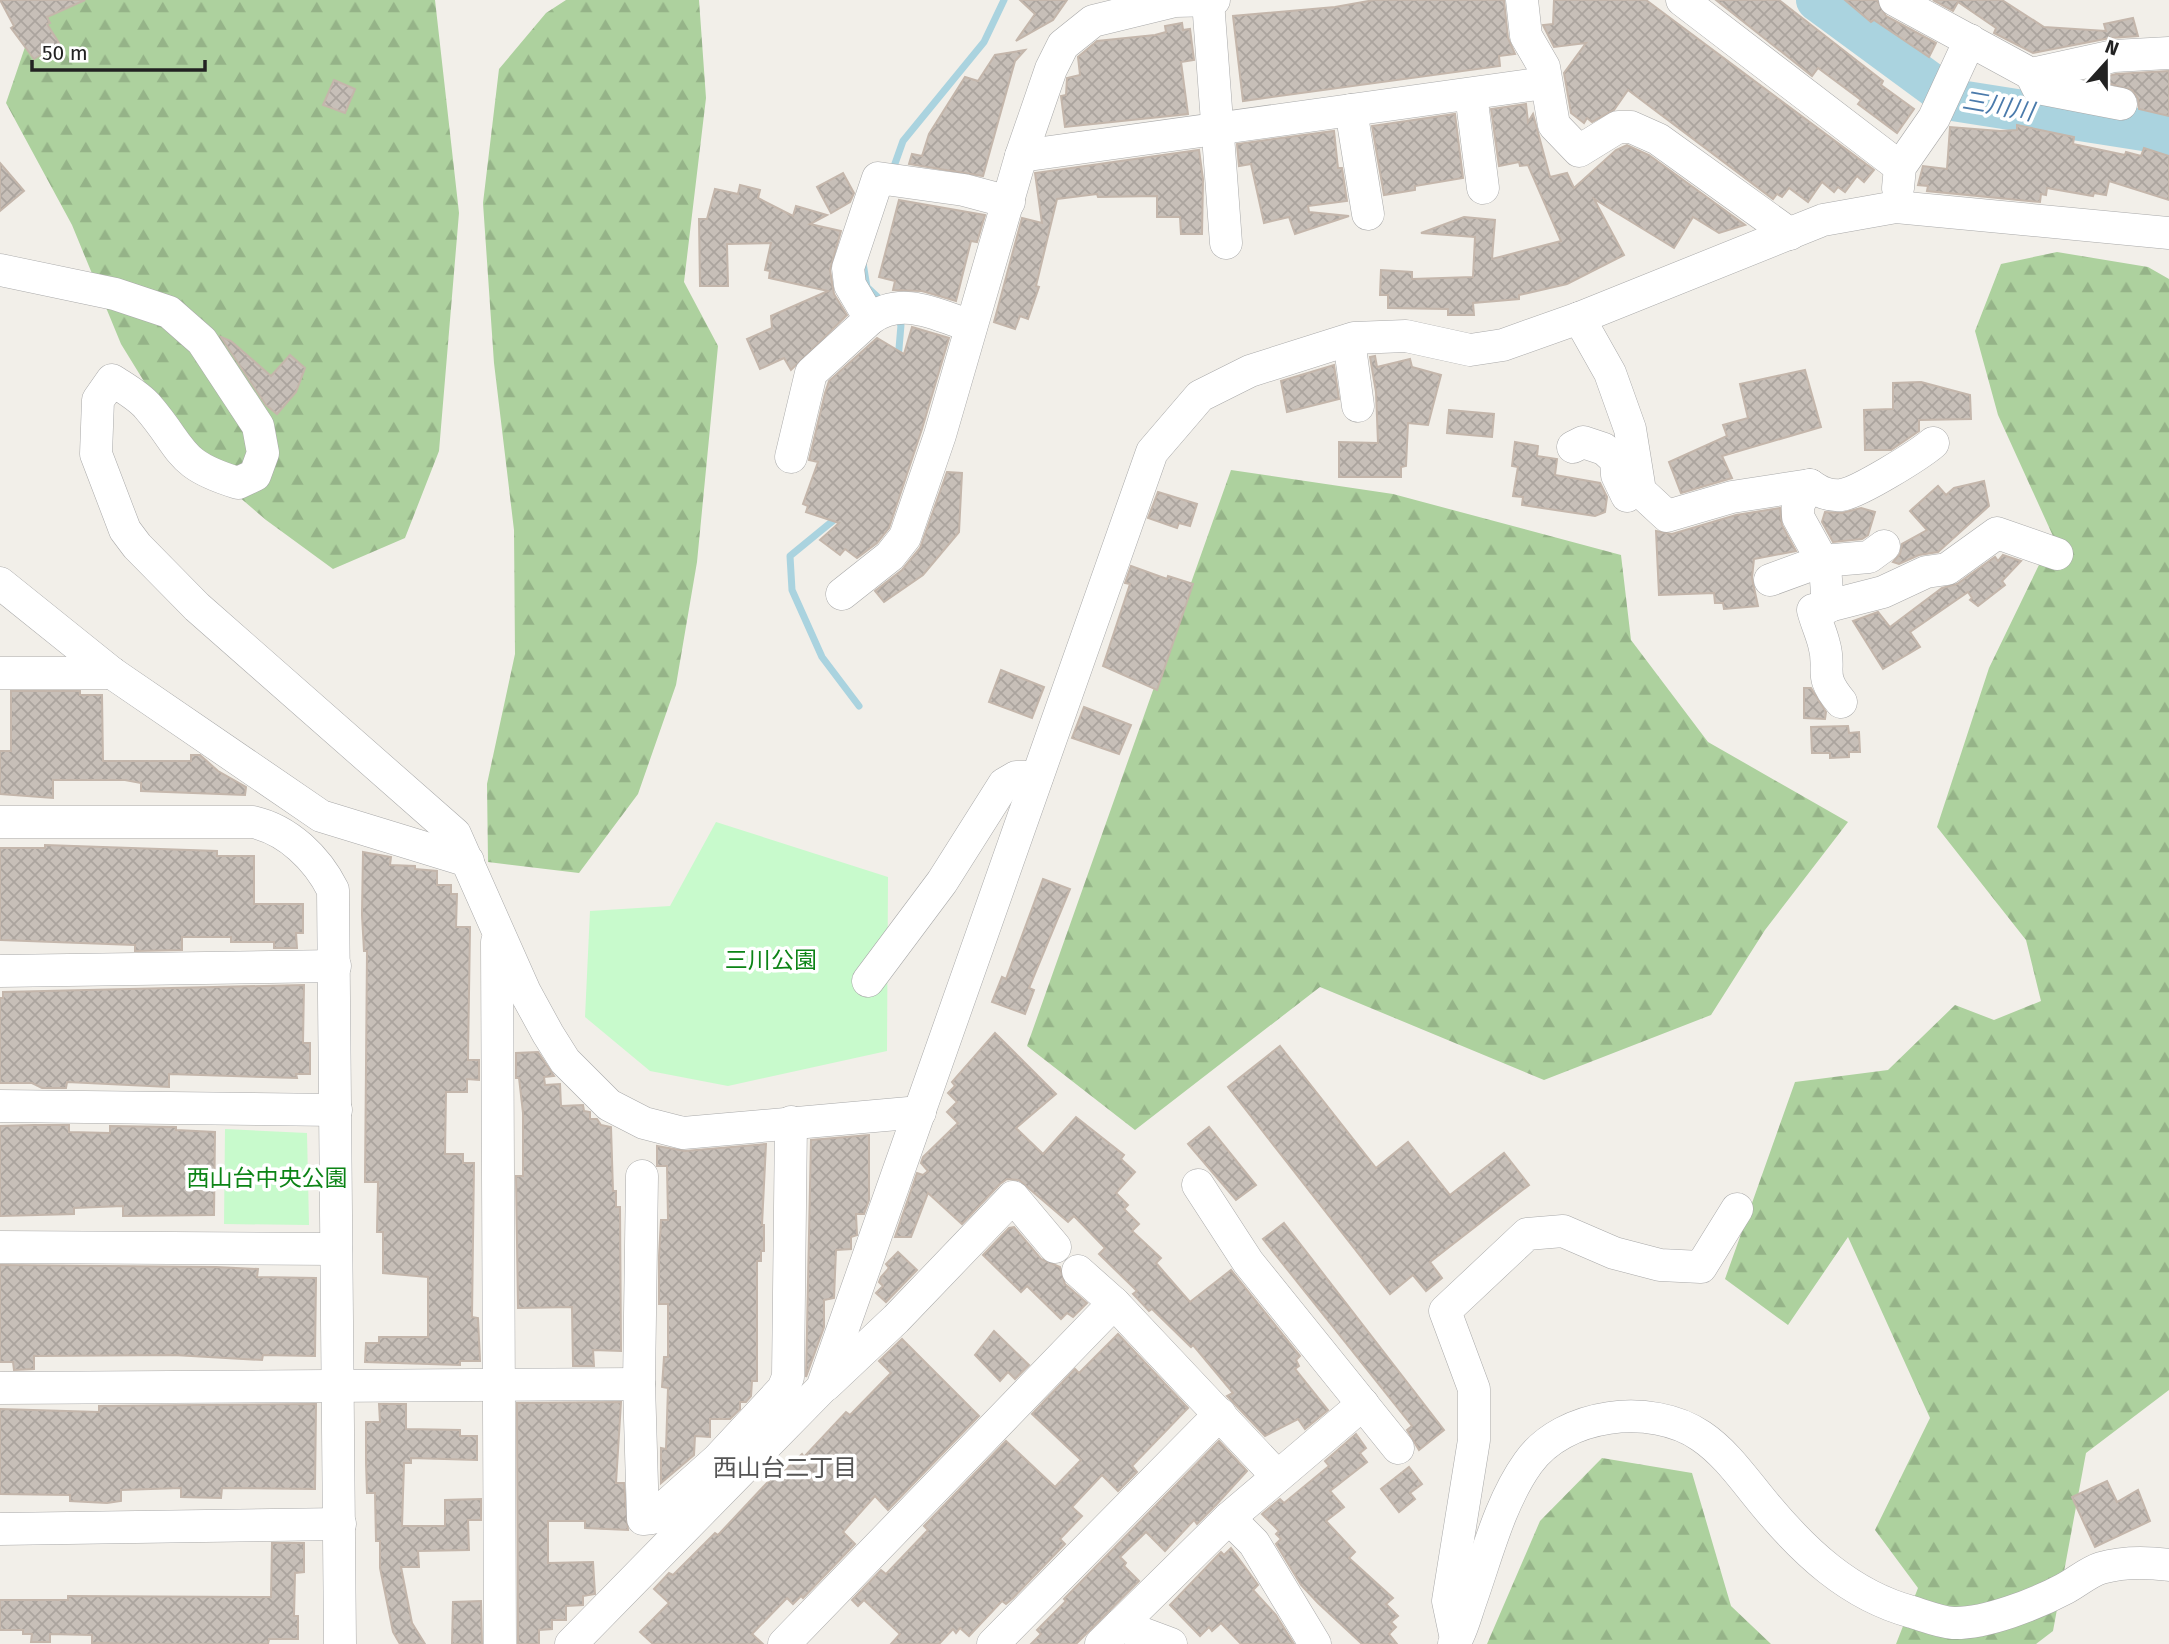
<svg xmlns="http://www.w3.org/2000/svg" width="2169" height="1644" viewBox="0 0 2169 1644" font-family="'Fira Sans','Noto Sans JP',sans-serif">
<style>
.forest{fill:url(#forest-firs)}
.park{fill:#c8facc}
.lines{fill:none;stroke-linecap:round;stroke-linejoin:round}
.stream{stroke:#aad3df;stroke-width:7}
.river{stroke:#aad3df;stroke-width:42}
.building{fill:url(#building-cross-hatch);stroke:#c4b6ab;stroke-width:2}
.minor-casing{stroke:#a9a9a9;stroke-width:33}
.minor{stroke:#fff;stroke-width:32}
.labels{text-anchor:middle;stroke-width:7;stroke-linejoin:round;paint-order:stroke}
.park-label{font-size:23px;fill:#0c8416;stroke:#fff}
.water-label{font-size:24px;font-style:italic;fill:#4a7aab;stroke:#fff}
.neighbourhood-label{font-size:24px;fill:#555;stroke:#fff}
</style>
<defs>
<pattern id="forest-firs" width="22" height="20" patternUnits="userSpaceOnUse" patternTransform="scale(1.75)"><rect width="22" height="20" fill="#add19e"/><path d="M5 1l3.5 6h-7zM16 11l3.5 6h-7z" fill="#95b388"/></pattern>
<pattern id="building-cross-hatch" width="8" height="8" patternUnits="userSpaceOnUse" patternTransform="scale(1.75)"><rect width="8" height="8" fill="#c7bfb8"/><path d="M0 0l8 8M0 8l8-8" fill="none" stroke="#aba49e"/></pattern>
</defs>
<rect width="100%" height="100%" fill="#f2efe9"/>
<g class="forest">
<path d="M41 0H435L459 213 439 451 405 538 333 569 266 520 188 453 121 344 72 225 6 103Z"/>
<path d="M566 0H699L706 98 684 282 718 346 697 562 676 685 638 794 579 873 488 862 487 784 515 654 514 530 494 363 483 203 499 69 546 13Z"/>
<path d="M2057 252 2148 267 2169 279V1390L2086 1453 2053 1631 2036 1644H1896L1918 1588 1875 1530 1930 1418 1848 1237 1788 1325 1725 1279 1795 1082 1888 1070 1955 1005 1994 1020 2041 1001 2026 940 1937 827 1989 668 2053 536 1998 415 1975 331 2001 264Z"/>
<path d="M1231 470 1393 494 1621 555 1631 640 1708 742 1848 822 1765 930 1711 1015 1544 1080 1320 987 1135 1130 1027 1046Z"/>
<path d="M1602 1458 1692 1473 1731 1606 1771 1644H1487L1540 1521Z"/>
</g>
<g class="park">
<path d="M716 822 888 877 887 1051 728 1086 650 1071 585 1017 590 911 670 906Z"/>
<path d="M225 1129 307 1133 309 1225 224 1224Z"/>
</g>
<g class="lines">
<g class="stream">
<path d="M892 172 903 141 984 42 1004 0"/>
<path d="M863 263 867 287 884 303"/>
<path d="M896 318 901 325 898 360"/>
<path d="M840 515 790 556 792 590 822 657 859 706"/>
</g>
<path class="river" d="M1817 0 1953 100 2169 134"/>
</g>
<g class="building">
<path d="M0 0H85L47 17 50 23 47 24 59 43 34 59 11 28 14 26Z"/>
<path d="M1020 0H1067L1053 20 1016 41 1035 14Z"/>
<path d="M1374 0H1504L1508 38 1515 54 1499 56 1500 66 1243 101 1233 16 1335 7Z"/>
<path d="M1554 0H1646L1874 170 1864 182 1857 176 1845 192 1838 187 1834 192 1822 182 1808 202 1789 188 1782 197 1777 194 1773 199 1628 90 1614 110 1592 122 1587 118 1584 123 1571 113 1564 73 1586 43 1554 47 1543 25 1553 24Z"/>
<path d="M1716 0H1779L1883 81 1881 85 1914 109 1897 133 1858 104 1861 100 1818 68 1812 76Z"/>
<path d="M1845 0H1877L1886 16 1936 43 1929 57 1874 20 1871 22Z"/>
<path d="M1933 0H2002L2044 27 2106 31 2104 24 2133 18 2138 36 2110 38 2033 53 1994 33 1996 28 1958 2 1953 11Z"/>
<path d="M1182 23 1183 30 1190 29 1194 60 1181 62 1188 114 1065 127 1061 96 1066 95 1067 78 1080 75 1078 57 1097 41 1155 35 1166 32 1165 26Z"/>
<path d="M1025 50 1015 61 983 176 909 164 912 154 922 156 929 134 965 77 978 81 995 55Z"/>
<path d="M2169 71V116L2139 109 2138 99 2132 90 2100 81 2101 78 2116 74Z"/>
<path d="M334 80 355 89 345 113 323 105Z"/>
<path d="M1526 104 1528 122 1533 114 1550 177 1567 173 1574 188 1616 150 1627 145 1649 155 1745 225 1719 233 1693 217 1674 248 1594 199 1624 255 1567 284 1519 295V299L1473 303 1474 315H1448V309L1388 308V295H1380L1381 270 1412 272V279L1473 277 1475 237 1421 233 1464 217 1495 220 1492 259 1561 241 1528 165 1520 166 1519 162 1499 166 1491 109Z"/>
<path d="M1455 114 1463 178 1415 186V190L1384 195 1372 126Z"/>
<path d="M2017 125 2074 137 2073 144 2125 155 2126 152 2141 156 2144 148 2169 156V200L2109 181 2106 195 2094 193 2093 196 2047 188 2046 195 2041 194 2040 202 1927 191 1928 186 1918 185 1923 166 1947 169 1950 127 2000 131 2017 130Z"/>
<path d="M1334 131 1338 168H1342L1347 201 1308 206 1309 212 1349 216 1295 234 1289 217 1264 223 1251 164 1239 166 1237 144Z"/>
<path d="M1199 150 1203 179 1202 234H1181L1180 217H1157V196L1098 197 1097 194 1057 199 1036 286 1039 287 1028 319 1020 316 1015 329 994 322 1022 218 1042 223 1035 173Z"/>
<path d="M0 163 24 191 0 211Z"/>
<path d="M843 173 854 193 850 202 831 213 817 187Z"/>
<path d="M740 185 760 190 758 198 793 216 796 206 827 215 810 224 841 231 830 270 834 294 847 315 791 370 784 358 760 369 747 339 772 328 771 316 828 291 769 278 770 271 765 270 771 243 727 244 728 286H700L699 219H707L715 189 738 194Z"/>
<path d="M899 200 985 215 977 242 971 241 956 301 922 291 893 290 895 281 879 277Z"/>
<path d="M912 327 949 338 922 429 889 528 877 543 857 558 845 549 840 555 820 540 839 523 806 512 808 506 803 504 818 462 809 460 825 393 829 381 877 338 904 354Z"/>
<path d="M221 337 231 341 271 376 290 355 305 368 296 392 277 414 266 405Z"/>
<path d="M1375 356 1377 367 1410 359 1412 367 1441 375 1428 425 1408 423 1406 466 1401 467V477H1339V442L1378 443 1376 392 1370 357Z"/>
<path d="M1334 365 1339 399 1287 412 1281 381Z"/>
<path d="M1805 370 1821 427 1722 456 1732 478 1681 493 1669 462 1727 436 1723 425 1748 418 1740 384Z"/>
<path d="M1921 382 1970 395 1971 419 1919 420V431L1891 450H1865L1864 410 1893 409V383Z"/>
<path d="M1449 410 1494 414 1492 437 1447 433Z"/>
<path d="M1515 442 1538 446 1537 456 1557 459 1555 475 1600 483 1607 497 1605 512 1595 516 1522 505 1523 497 1513 496 1518 467 1512 466Z"/>
<path d="M947 472 962 473 959 532 923 575 884 602 875 591 902 570 920 548Z"/>
<path d="M1984 481 1989 506 1938 552 1919 555 1899 564 1893 562 1900 554 1902 544 1927 530 1910 511 1938 486 1946 495 1954 488Z"/>
<path d="M1158 492 1197 504 1190 526 1179 523 1177 528 1148 518Z"/>
<path d="M1780 508 1782 525 1796 551 1754 559 1752 578 1758 606 1724 609 1723 603H1715L1714 593 1659 595 1656 531 1672 534 1736 515Z"/>
<path d="M1861 508 1875 512 1868 535 1862 539 1833 542 1822 522 1825 512 1842 513Z"/>
<path d="M2003 555 2021 561 2002 581 2005 585 1978 606 1970 600 1972 598 1968 592 1910 632 1920 647 1883 669 1853 621 1878 612 1890 627 1942 588 1957 584 1995 557 1998 561Z"/>
<path d="M1131 566 1167 579 1168 576 1193 584 1157 690 1103 666 1130 584 1125 583Z"/>
<path d="M1001 670 1044 687 1032 718 989 702Z"/>
<path d="M1804 688H1811L1826 712 1825 719 1804 718Z"/>
<path d="M11 691H80V695H102L103 761H191V755H200L218 771 246 787 245 795 141 791V783L125 780H53V798L0 794V751H11Z"/>
<path d="M1084 707 1131 725 1119 754 1072 738Z"/>
<path d="M1848 726 1849 733 1859 732 1860 752H1849V757L1830 758V753H1812L1811 727Z"/>
<path d="M45 845 217 851V856H254V904H303V933H296L297 948H274V942H231V937H182V950L135 951V945L0 940V848H45Z"/>
<path d="M363 852 391 857 390 865 415 866V869L437 871V885H451V894H457L456 927H470L468 1060H479V1080L467 1079V1092H446L445 1154H463V1163H474L472 1317 478 1318 480 1361H460V1365L365 1362 366 1343H379V1337H428V1277L383 1273V1232H377L378 1182H365L367 951H364L362 915Z"/>
<path d="M1043 879 1070 889 1029 988 1034 990 1025 1014 992 1002 1002 977 1006 979Z"/>
<path d="M304 985 303 1043H310V1074H296L297 1078 169 1074V1087L67 1082 66 1088H42L32 1083H0V998H3V992Z"/>
<path d="M995 1033 1056 1094 1016 1128 1043 1154 1076 1117 1124 1155 1121 1159 1135 1172 1116 1193 1128 1205 1124 1209 1139 1224 1132 1231 1161 1258 1156 1263 1190 1302 1231 1270 1300 1356 1296 1360 1299 1366 1295 1369 1328 1410 1305 1429 1298 1419 1265 1436 1227 1396 1233 1393 1193 1345 1191 1347 1152 1309 1149 1311 1133 1294 1137 1291 1099 1254 1105 1248 1074 1216 1068 1222 1019 1180 1007 1179 1000 1184 962 1224 928 1193 911 1237H895L917 1173 923 1175 928 1171 921 1163 923 1157 958 1123 947 1112 957 1102 948 1093 955 1086 952 1082Z"/>
<path d="M1280 1046 1376 1168 1408 1142 1450 1195 1504 1153 1529 1185 1430 1262 1442 1278 1426 1291 1413 1275 1390 1294 1228 1087Z"/>
<path d="M538 1052 554 1076 544 1077 545 1085 560 1084 561 1106 583 1105 584 1111 590 1112V1119H597L601 1125 611 1127 613 1191H616V1207H620L621 1351 593 1350 594 1366H573L572 1307 518 1308 516 1176H523V1113L519 1078H516V1053Z"/>
<path d="M33 1125H69V1132L110 1133V1126L176 1127V1130L215 1132 214 1215 123 1216V1206L74 1208V1214L0 1216V1126Z"/>
<path d="M1209 1127 1256 1185 1236 1200 1188 1144Z"/>
<path d="M869 1135V1200L864 1214H856L857 1235 851 1237V1249L836 1250 834 1298 824 1300V1327L806 1377 811 1140Z"/>
<path d="M766 1144 762 1225H764V1251H761V1261H757V1381H752L751 1396 746 1402H740V1409L730 1419H710V1437L695 1436 694 1455 661 1483V1448L666 1449 668 1388 662 1387 664 1357H668V1304H659V1256L661 1220H668L667 1166H657V1146L685 1151Z"/>
<path d="M1284 1223 1444 1430 1419 1450 1407 1430 1412 1426 1263 1239Z"/>
<path d="M1014 1227 1041 1259 1060 1267 1065 1284 1087 1303 1073 1317 1067 1313 1061 1319 1027 1286 1021 1292 983 1255 1009 1228Z"/>
<path d="M898 1252 917 1270 886 1302 876 1293 883 1286 879 1282 881 1277 889 1268 886 1264Z"/>
<path d="M0 1265 216 1267 258 1269 257 1277 316 1278 315 1356 263 1355 262 1360 174 1355 34 1356V1369L14 1370 13 1362H0Z"/>
<path d="M994 1331 1029 1365 1015 1379 1008 1372 1000 1381 975 1355Z"/>
<path d="M1118 1334 1188 1408 1132 1466 1137 1472 1118 1491 1102 1475 1072 1507 1082 1516 1060 1539 1065 1544 1013 1598 1006 1604 1002 1601 969 1636 960 1628 956 1633 953 1629 939 1644H891L900 1634 864 1600 858 1606 852 1600 881 1570 886 1574 928 1530 924 1526 1006 1441 1055 1487 1081 1460 1032 1414 1075 1369 1079 1373Z"/>
<path d="M902 1339 979 1416 888 1510 875 1496 843 1532 855 1544 803 1598 801 1596 793 1604 787 1598 752 1634 763 1644H653L640 1632 669 1603 654 1589 669 1573 673 1575 715 1533 718 1535 779 1470 782 1473 802 1454 804 1457 846 1412 850 1415 891 1373 879 1361Z"/>
<path d="M621 1402 616 1483H624L628 1530 585 1528V1521H548V1563L593 1562 595 1594 583 1596V1605L566 1606V1620H552V1629L539 1630V1644H518L517 1403Z"/>
<path d="M316 1404 315 1489 222 1488 221 1498 181 1497V1488L121 1490V1501L107 1503 70 1501V1495L0 1494V1409L99 1412V1406Z"/>
<path d="M379 1404H406V1429L460 1430V1436H477V1460L411 1458V1463H404L402 1526H445V1500L481 1499V1520H468L469 1550 418 1551 419 1567H401L412 1623 425 1644H400L393 1632 380 1568V1541H376L375 1493H367L366 1463V1422H380Z"/>
<path d="M1356 1434 1366 1448 1360 1453 1367 1462 1330 1491 1344 1507 1326 1521 1355 1552 1349 1558 1393 1598 1386 1604 1398 1616 1391 1622 1396 1627 1389 1634 1397 1644H1362L1318 1603 1301 1585 1276 1544 1281 1539 1276 1534 1279 1531 1262 1514 1280 1499 1284 1503 1329 1466 1325 1461Z"/>
<path d="M1219 1441 1247 1471 1216 1505 1197 1524 1194 1520 1165 1551 1146 1532 1120 1557 1126 1563 1124 1566 1139 1581 1076 1644H1031L1041 1634 1037 1630 1066 1601 1064 1599Z"/>
<path d="M1409 1467 1422 1484 1410 1493 1415 1499 1399 1512 1381 1489Z"/>
<path d="M2107 1481 2117 1502 2138 1490 2150 1521 2095 1547 2072 1497Z"/>
<path d="M272 1543H304V1572L295 1573 294 1616H298V1639H269L268 1644H135L92 1643V1635L50 1634V1642H31L32 1634H23V1630H0V1600H68V1596L271 1597Z"/>
<path d="M1231 1548 1258 1585 1253 1590 1276 1615 1294 1644H1241L1221 1623 1212 1631 1209 1627 1200 1636 1170 1605 1221 1552 1224 1555Z"/>
<path d="M481 1601 482 1644H452L453 1602Z"/>
</g>
<g class="lines">
<g class="minor-casing">
<g id="minor">
<path d="M1522 0 1526 36 1544 67 1554 125 1579 151 1618 127H1631L1658 139 1790 234"/>
<path d="M1682 0 1900 167"/>
<path d="M1895 0 2031 74 2114 56 2169 53"/>
<path d="M1208 1 1226 243"/>
<path d="M2031 74 2038 88 2121 104"/>
<path d="M1471 94 1483 188"/>
<path d="M1351 110 1368 214"/>
<path d="M1021 156 1545 83"/>
<path d="M1898 188 1900 167 1934 118 1970 40"/>
<path d="M0 270 115 294 169 312 202 341 258 426 263 453 255 475 238 483C176 464 185 450 148 407 139 396 124 388 112 380L98 400 96 454 125 530 137 546 197 607 455 834 525 992 548 1034 565 1061 609 1105 644 1123 683 1133 920 1112"/>
<path d="M1579 318 1610 373 1630 429 1640 491 1667 516 1732 497 1810 485 1798 505V517L1825 566 1828 607"/>
<path d="M971 326C937 315 902 295 870 319L850 285 848 268 878 178 964 190 1009 202"/>
<path d="M1349 340 1358 406"/>
<path d="M1573 447 1583 442 1604 449 1616 460 1617 475 1627 496"/>
<path d="M791 457 811 373 870 319"/>
<path d="M1810 485C1820 492 1828 496 1841 495 1858 493 1919 455 1933 443"/>
<path d="M1770 580 1822 561 1869 557 1884 546"/>
<path d="M0 583 112 673 321 816 468 861"/>
<path d="M842 594 890 556 905 537 940 435 1021 156 1051 69 1063 45 1093 21 1175 1 1214 0"/>
<path d="M0 673H112"/>
<path d="M1841 702C1817 673 1832 672 1824 644 1821 632 1816 622 1813 610L1883 592 1926 572 1947 569 1997 533 2057 554"/>
<path d="M0 822H253C288 830 317 858 333 890L340 1644"/>
<path d="M497 942 500 1644"/>
<path d="M0 971 335 966"/>
<path d="M868 981 942 882 1004 784 1016 777H1037"/>
<path d="M0 1106 336 1110"/>
<path d="M642 1176 639 1384 643 1519 652 1518 718 1459 783 1389 788 1377 791 1122"/>
<path d="M1198 1185 1248 1262 1398 1448"/>
<path d="M0 1247 336 1249"/>
<path d="M1078 1271 1114 1303 1277 1476"/>
<path d="M826 1385 896 1319 1013 1197 1055 1247"/>
<path d="M0 1388 639 1384"/>
<path d="M1229 1518 1254 1543 1315 1644"/>
<path d="M0 1529 340 1524"/>
<path d="M1120 1625 1171 1644"/>
<path d="M1456 1639 1448 1601 1474 1440V1389L1445 1311 1527 1234 1563 1231 1614 1253 1660 1265 1701 1267 1737 1209"/>
<path d="M571 1644 822 1388 1152 452 1200 396 1250 371 1354 338 1406 336 1470 350 1503 345 1579 318 1823 220 1896 207 2169 233"/>
<path d="M784 1644 1114 1303"/>
<path d="M993 1644 1220 1414"/>
<path d="M1101 1644 1229 1518 1363 1404"/>
<path d="M1454 1644C1462 1631 1466 1614 1471 1600 1487 1555 1500 1502 1528 1463 1563 1413 1651 1402 1701 1436 1726 1453 1743 1478 1762 1501 1803 1551 1849 1595 1912 1612 1925 1616 1940 1622 1953 1623 1985 1624 2036 1604 2064 1589 2076 1583 2088 1572 2101 1568 2122 1562 2147 1562 2169 1565"/>
</g>
</g>
<use href="#minor" class="minor"/>
</g>
<g class="labels">
<g class="park-label">
<text x="771" y="968">三川公園</text>
<text x="267" y="1186">西山台中央公園</text>
</g>
<g class="water-label">
<text transform="translate(1998 106) rotate(10)" y="8">三川川</text>
</g>
<g class="neighbourhood-label">
<text x="785" y="1476">西山台二丁目</text>
</g>
</g>
<g transform="translate(2106 63) rotate(21)" stroke="#ffffff" stroke-width="5" paint-order="stroke">
<path d="M0-5L12 26L0 18L-12 26Z" fill="#222222"/>
<text y="-10" font-size="19" font-weight="bold" text-anchor="middle" fill="#222222">N</text>
</g>
<path d="M32 60v10h173v-10" fill="none" stroke="#222222" stroke-width="3.5"/>
<text x="42" y="60" font-size="21" fill="#222222" stroke="#ffffff" stroke-width="5" paint-order="stroke">50 m</text>
</svg>
